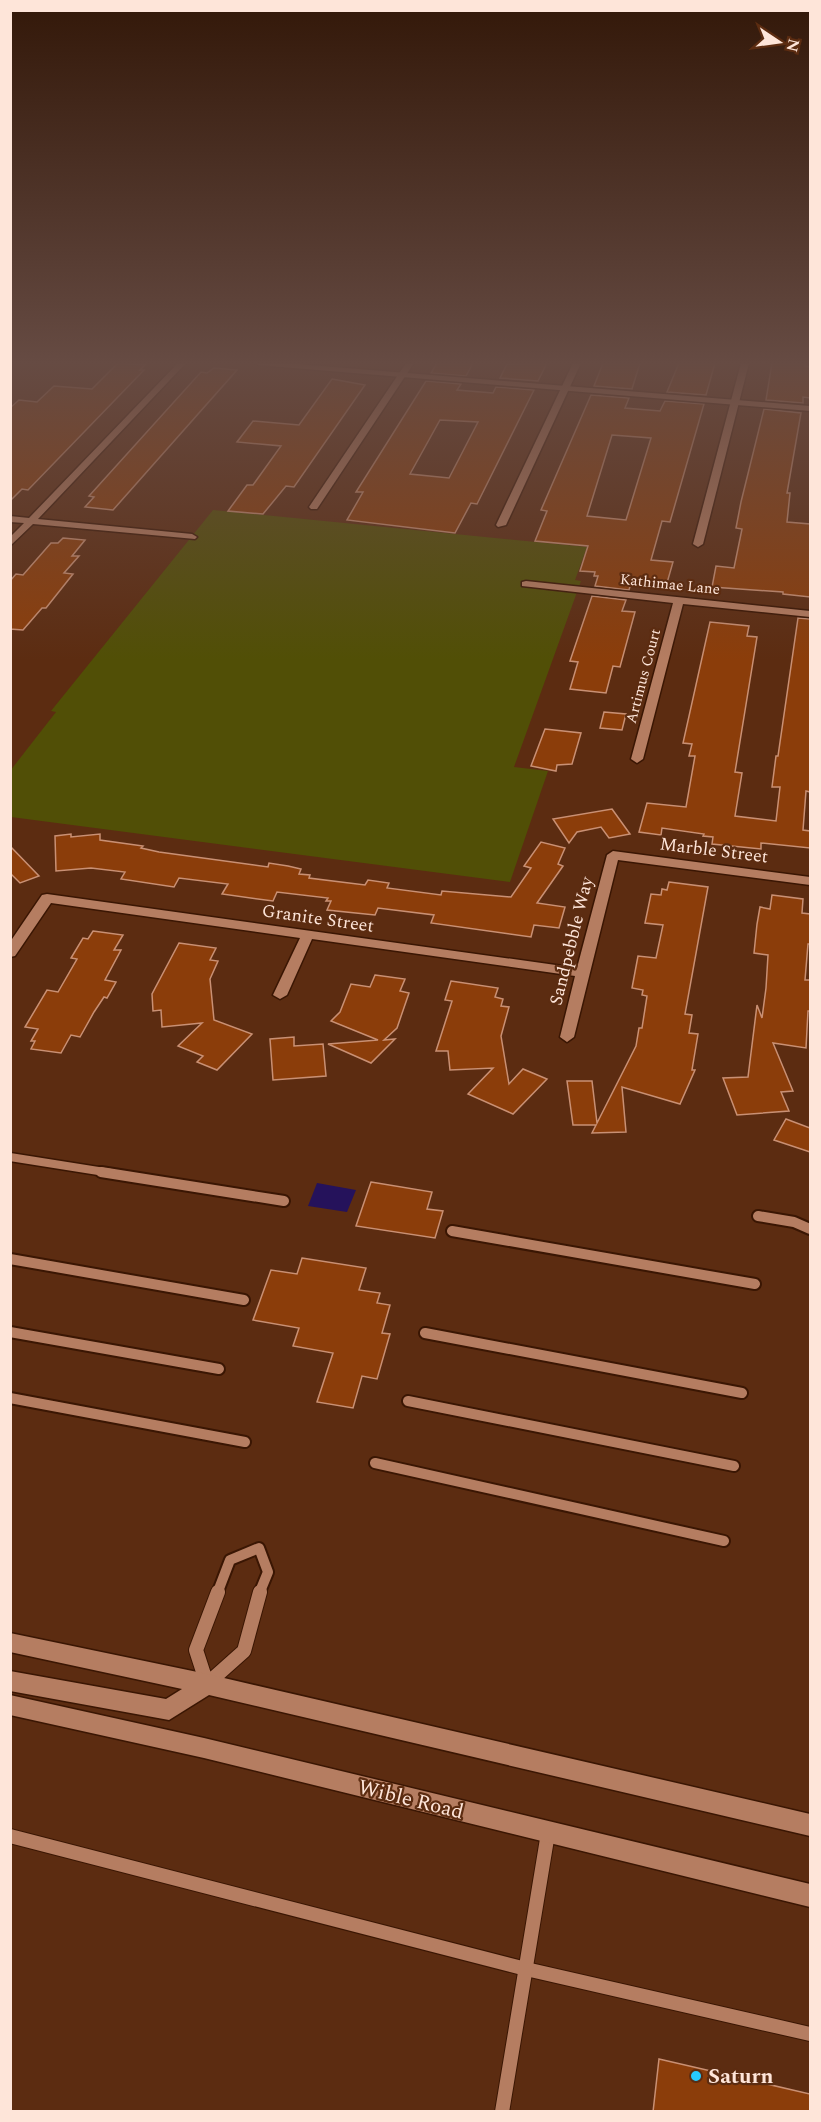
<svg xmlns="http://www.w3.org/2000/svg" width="821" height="2122" viewBox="0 0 821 2122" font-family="Spectral,serif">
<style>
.green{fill:#514f06}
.water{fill:#25125b}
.building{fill:#8b3d0a;stroke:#c99074;stroke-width:1.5;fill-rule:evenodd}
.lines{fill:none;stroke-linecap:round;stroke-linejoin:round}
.service-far2-casing{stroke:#3a1603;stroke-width:11}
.service-far1-casing{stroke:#3a1603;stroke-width:14}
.service-casing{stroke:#3a1603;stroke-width:16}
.minor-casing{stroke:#3a1603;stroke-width:3}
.tertiary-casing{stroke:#3a1603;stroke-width:3}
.service-far2{stroke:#b57d61;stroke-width:8}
.service-far1{stroke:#b57d61;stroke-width:10}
.service{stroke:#b57d61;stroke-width:14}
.minor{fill:#b57d61;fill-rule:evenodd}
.tertiary{fill:#b57d61;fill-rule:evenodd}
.poi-dot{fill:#26c9fe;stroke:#5c2c11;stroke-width:2}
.labels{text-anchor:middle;stroke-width:4.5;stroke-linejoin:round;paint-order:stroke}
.far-street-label{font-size:15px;fill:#fee5d9;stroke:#5c2c11}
.street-label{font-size:18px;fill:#fee5d9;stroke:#5c2c11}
.near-street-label{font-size:21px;fill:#fee5d9;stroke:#5c2c11}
.near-poi-label{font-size:21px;font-weight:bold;fill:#fee5d9;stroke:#5c2c11;text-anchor:start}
</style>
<rect width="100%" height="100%" fill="#5c2c11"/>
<path class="green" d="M213 510 587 547 575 580 581 581 514 767 548 771 510 882 11 817 10 771 56 712 51 711Z"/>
<path class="water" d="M317 1183 356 1190 347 1212 308 1206Z"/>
<g class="building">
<path d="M118 363 145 365 140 370H144L28 490 22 489 10 501V408L19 400 37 402 54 386 92 389Z"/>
<path d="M437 363H473L466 376 431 373Z"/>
<path d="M547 363 538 381 500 378 507 364Z"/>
<path d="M603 363H640L632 389 594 386Z"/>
<path d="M679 363H715L706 395 667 392Z"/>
<path d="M772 363H805V366L810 367V398L803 397V403L766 400Z"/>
<path d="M214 368 237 370 113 510 85 507 94 497 89 496 201 372 207 373Z"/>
<path d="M332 379 365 385 294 487 286 486 263 514 228 511 247 485H253L281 446 237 442 253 421 299 425Z"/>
<path d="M426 381 461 384 457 390 493 393 496 387 534 390 477 504 471 503 455 533 347 520 363 492H356ZM440 420 478 422 449 478 410 474Z"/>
<path d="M591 395 629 398 625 408 660 411 665 401 704 404 670 522 662 521 651 560 673 562 667 583 632 579 629 590 595 586 598 576H594L595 572 580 571 588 546 535 541 547 511 541 510ZM612 435 651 438 626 520 587 516Z"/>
<path d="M764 409 801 413 787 493H790L787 522 810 524V597L783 594V592L712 587 716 566 734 568 742 529 736 528 741 502Z"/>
<path d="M63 538 85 540 72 556H79L64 573 73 574 46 608H42L23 630 10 629V581L16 574 23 575 51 543H58Z"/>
<path d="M592 596 626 600 622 611 635 612 620 667 613 666 606 693 570 689 578 662 570 661Z"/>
<path d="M798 618 810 619V792L806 791 803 830 810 831V848L761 843V849L712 844 713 837 703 836 704 834 662 828 661 835 639 832 647 803 686 807 695 756H689L692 744 683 743 710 622 749 626 747 636 757 637 735 772 742 773 735 816 776 821 780 787H772L776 756H778Z"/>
<path d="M604 712 626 714 622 730 600 728Z"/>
<path d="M545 729 581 733 572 764 557 765 556 771 531 766Z"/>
<path d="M612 809 630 834 609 838 601 827 577 832 569 843 553 819Z"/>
<path d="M71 834V837L100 834V840L143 846 141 848 159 852 268 867 269 863 288 866 301 869 299 874 310 875 309 878 365 885 368 880 389 883 387 888 441 895 442 891 511 897 531 868 524 866 541 842 565 848 558 864 563 866 537 903 565 907 559 928 534 925 531 937 431 923 434 915 378 908 375 915 327 910 331 901H326L328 898 277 892 273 901 222 894 228 884 179 878 174 887 121 879 125 872 91 868 56 871 55 836Z"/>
<path d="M10 846 39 876 20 883 10 873Z"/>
<path d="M669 882 708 887 685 1014 692 1015 689 1033 698 1034 692 1070H695L680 1104 622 1087 626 1132 592 1133 596 1125H573L567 1081H592L597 1123 636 1046 639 1028H642L647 996 642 995 643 990 632 988 638 956 656 958 663 925 645 923 651 894 661 895 662 889 667 890Z"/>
<path d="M772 895 803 899 802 913 810 914V944H808L805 980H810V1011H808L806 1048 773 1043 793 1091 781 1092 789 1111 737 1115 723 1078 748 1077 757 1005 762 1018 766 988 768 955 754 953 757 924 760 907 770 909Z"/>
<path d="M93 931 123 935 114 950H121L105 980 116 982 107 998 104 997 94 1012 80 1037 71 1035 61 1053 31 1049 35 1041H31L38 1029 25 1027 47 990 58 992 77 959 71 958 83 938 88 939Z"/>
<path d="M179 943 216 948 210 960 218 961 210 979 214 1020 252 1034 217 1070 197 1062 203 1056 178 1046 202 1023 162 1027 161 1010 153 1011 152 994Z"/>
<path d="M375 975 405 979 400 991 409 993 397 1028 384 1040 395 1039 371 1063 328 1044 378 1040 331 1021 340 1012 351 984 370 987Z"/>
<path d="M451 981 498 988 495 997 503 999 501 1006 509 1007 501 1036 509 1084 523 1069 547 1079 513 1114 468 1094 493 1068 450 1070 448 1051H436L452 1001 445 1000Z"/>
<path d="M294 1037V1046L323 1044 326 1076 273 1080 270 1039Z"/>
<path d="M786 1119 810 1128V1152L774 1140Z"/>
<path d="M371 1182 432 1192 427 1209 443 1211 435 1238 356 1226Z"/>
<path d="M302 1258 366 1268 359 1290 380 1293 377 1303 390 1305 382 1333 390 1334 377 1379 362 1376 353 1408 317 1402 333 1353 293 1346 299 1328 253 1320 271 1270 297 1274Z"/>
<path d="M659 2059 810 2094V2112H653Z"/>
</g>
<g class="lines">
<g class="service-far2-casing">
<path id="service-far2" d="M10 1157 111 1173"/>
</g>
<g class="service-far1-casing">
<g id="service-far1">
<path d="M101 1172 284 1201"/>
<path d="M758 1216 794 1222 810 1229"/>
<path d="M452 1231 755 1284"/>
<path d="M10 1259 244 1300"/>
<path d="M10 1332 219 1369"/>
<path d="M425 1333 742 1393"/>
<path d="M10 1398 245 1442"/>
<path d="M408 1401 734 1466"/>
<path d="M375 1463 724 1541"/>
<path d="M217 1594 230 1560 259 1548 268 1572 259 1594"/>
</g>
</g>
<g class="service-casing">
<g id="service">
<path d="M218 1592 196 1650 207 1684 244 1651 260 1592"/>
<path d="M10 1836 526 1969 810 2034"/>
<path d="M502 2112 548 1833"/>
</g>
</g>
<g class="minor-casing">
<g id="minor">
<path d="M178 363H186L38 519 192 534 197 537 195 539 33 524 10 546V537L24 523 10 522V516L29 518Z"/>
<path d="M406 363H414L317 509H311L309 507Z"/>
<path d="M573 363H581L506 525 498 527 496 525Z"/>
<path d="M741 363H749L703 544 698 547 693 544Z"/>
<path d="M526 581 810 611V617L683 604 643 759 637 763 631 759 673 603 522 586V582Z"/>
<path d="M613 851 810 877V885L618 860 574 1037 567 1042 560 1037 575 976 312 939 287 995 280 999 273 995 300 938 51 903 15 956 10 957V942L42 895 47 894 577 968 607 855Z"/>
</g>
</g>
<g class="tertiary-casing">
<g id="tertiary">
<path d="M254 363H285L810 406V411L258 365Z"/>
<path d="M10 1633 207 1674 810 1814V1836L209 1695 169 1720 10 1691V1671L166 1699 182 1689 10 1652Z"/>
<path d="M10 1695 204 1738 810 1884V1907L204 1758 10 1715Z"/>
</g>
</g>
<use href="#service-far2" class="service-far2"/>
<use href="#service-far1" class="service-far1"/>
<use href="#service" class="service"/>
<use href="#minor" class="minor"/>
<use href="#tertiary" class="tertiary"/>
</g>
<linearGradient id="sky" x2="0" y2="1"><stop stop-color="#331809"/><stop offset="0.55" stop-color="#664b43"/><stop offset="1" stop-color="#664b43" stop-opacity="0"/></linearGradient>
<rect width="821" height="660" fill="url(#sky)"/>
<circle class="poi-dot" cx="696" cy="2076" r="6"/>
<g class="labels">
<g class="far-street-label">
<text transform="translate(670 584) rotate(6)" y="5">Kathimae Lane</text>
<text transform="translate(643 676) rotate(-75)" y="5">Artimus Court</text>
</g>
<g class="street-label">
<text transform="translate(714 850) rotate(7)" y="6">Marble Street</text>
<text transform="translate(318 918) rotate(8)" y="6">Granite Street</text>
<text transform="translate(571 941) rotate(-76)" y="6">Sandpebble Way</text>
</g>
<g class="near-street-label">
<text transform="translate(411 1799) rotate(14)" y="7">Wible Road</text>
</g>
<g class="near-poi-label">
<text x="708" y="2083">Saturn</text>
</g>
</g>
<rect width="821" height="2122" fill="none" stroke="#fee5d9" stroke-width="24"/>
<g transform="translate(779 42) rotate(103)" stroke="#5c2c11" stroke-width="4.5" paint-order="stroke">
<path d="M0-4.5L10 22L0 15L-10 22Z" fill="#fee5d9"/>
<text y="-9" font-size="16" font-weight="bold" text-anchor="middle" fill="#fee5d9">N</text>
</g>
</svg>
